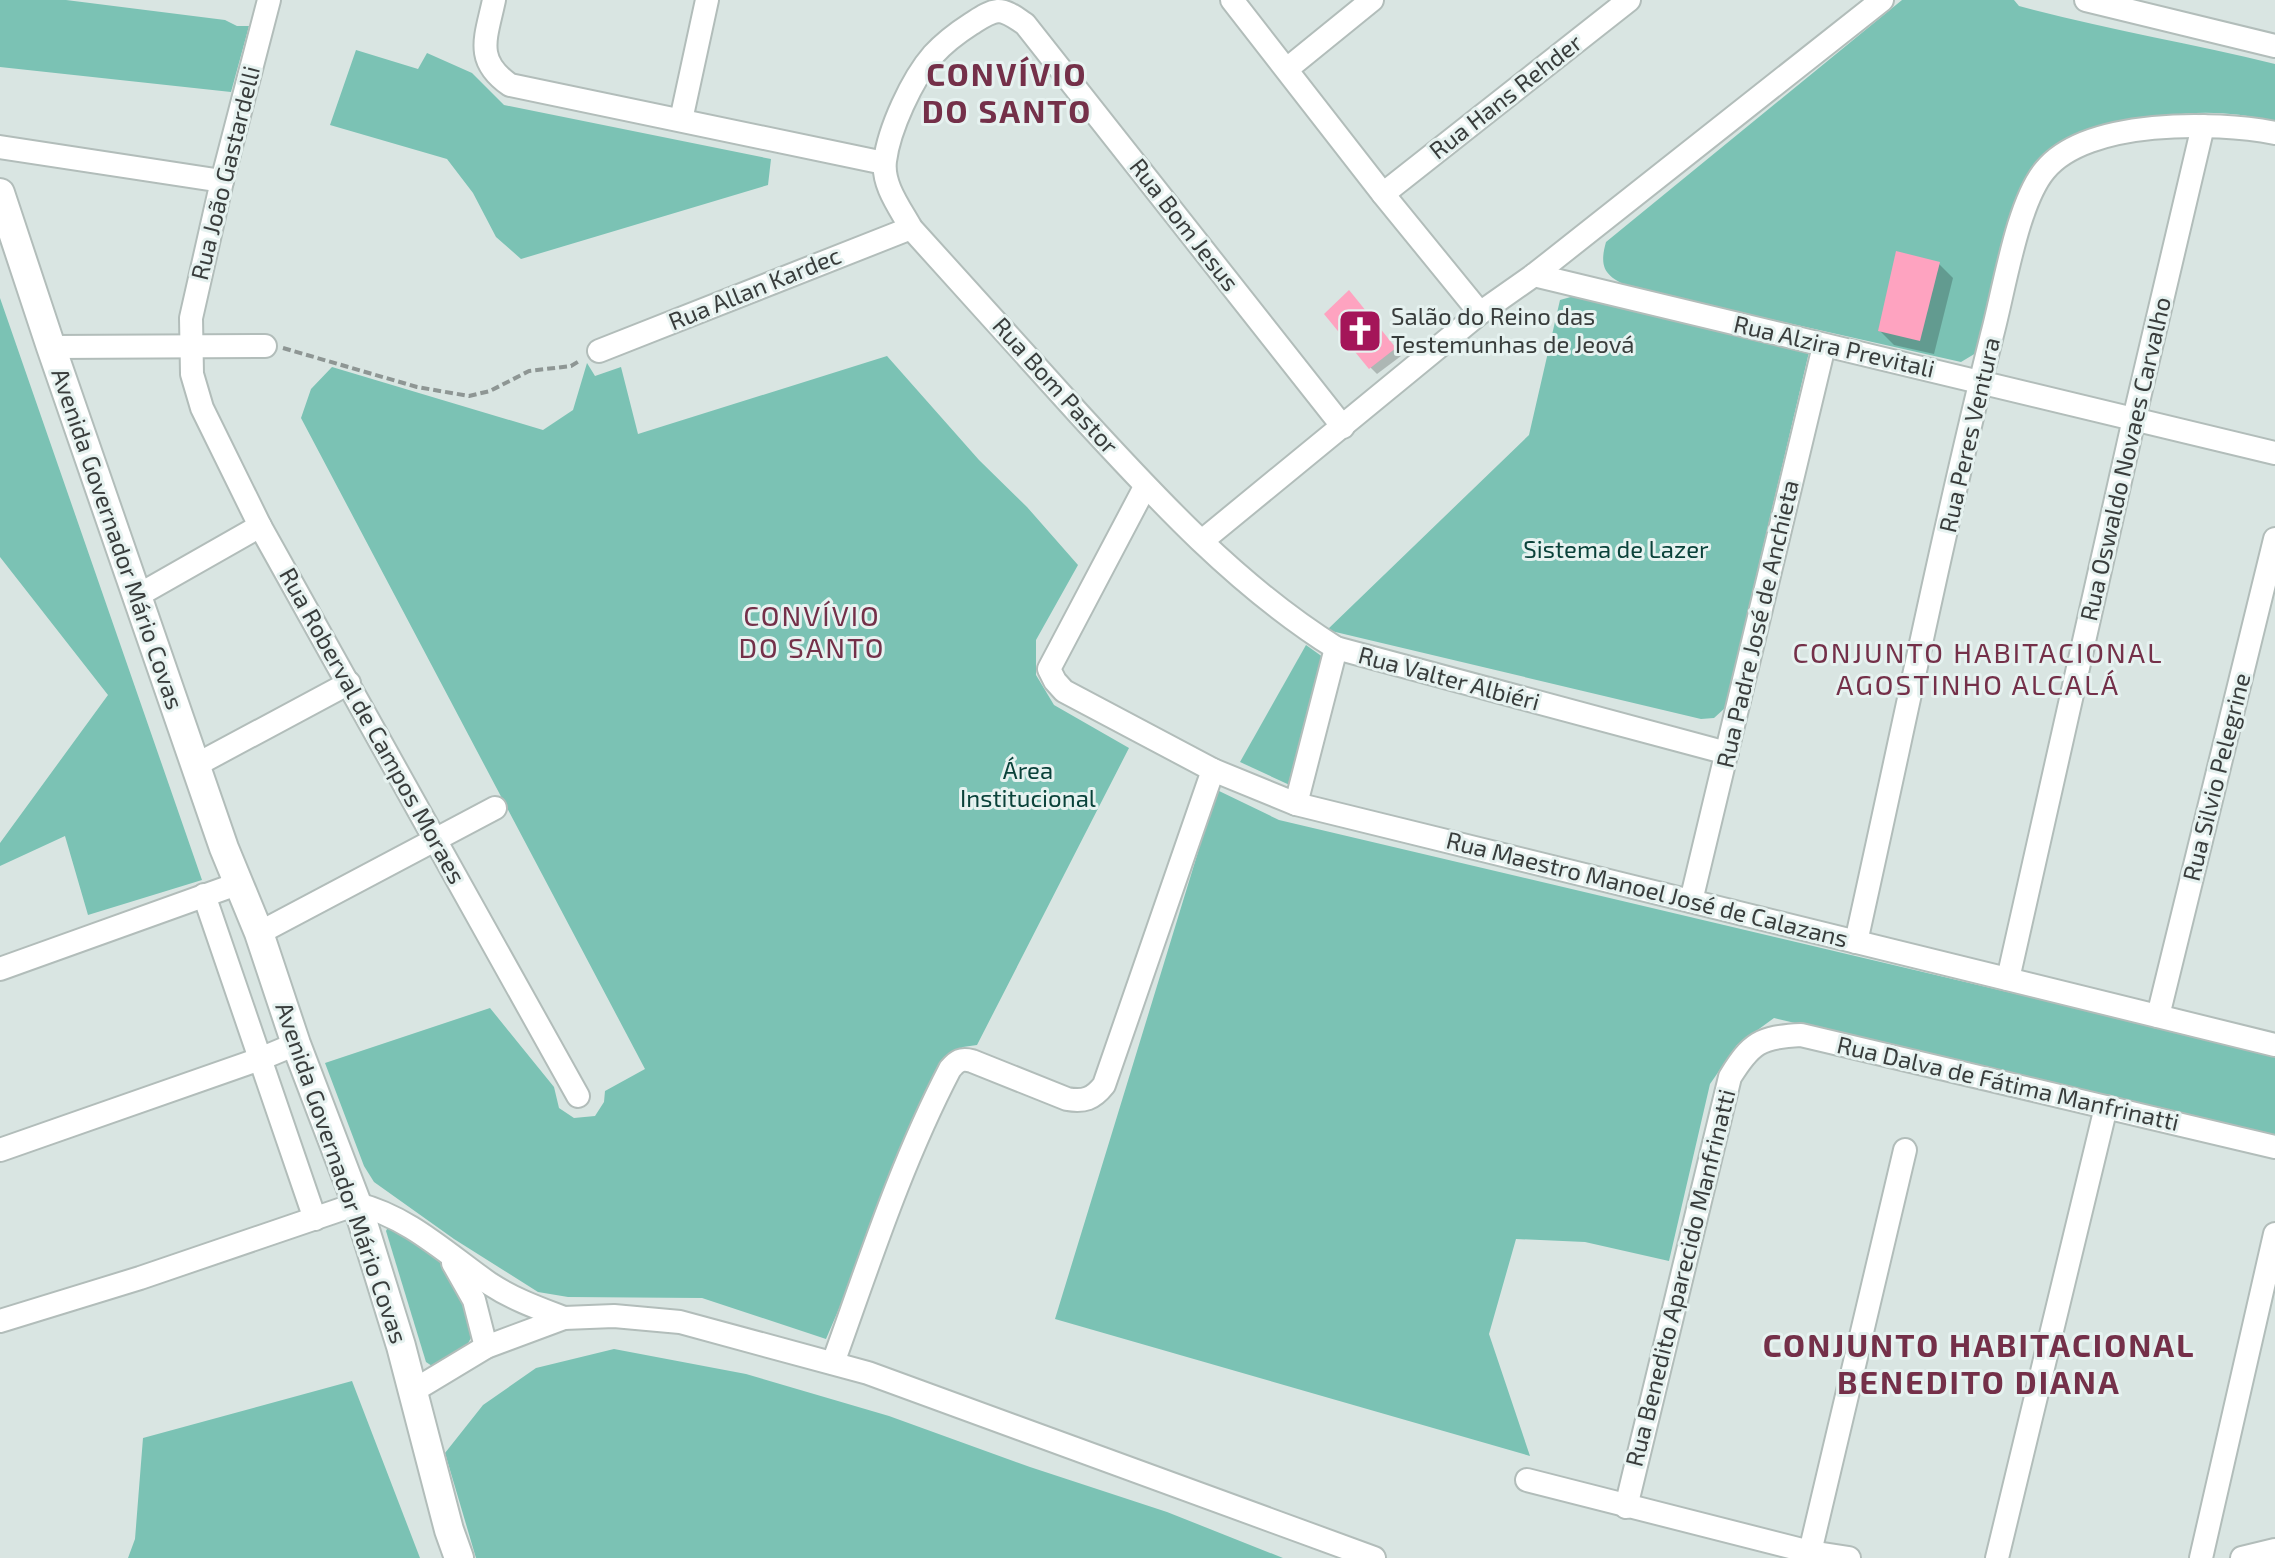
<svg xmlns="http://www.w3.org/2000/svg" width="2275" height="1558" viewBox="0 0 2275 1558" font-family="'Exo 2',sans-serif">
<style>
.green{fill:#7bc2b4}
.shadow{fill:#0003}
.building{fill:#fea3c0}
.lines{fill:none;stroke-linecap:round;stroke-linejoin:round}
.minor-casing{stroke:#b2bdba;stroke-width:26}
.major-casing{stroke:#b2bdba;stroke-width:32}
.path{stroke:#8e9694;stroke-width:4;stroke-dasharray:8 4;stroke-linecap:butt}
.minor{stroke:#fff;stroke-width:22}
.major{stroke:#fff;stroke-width:28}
.labels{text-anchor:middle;stroke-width:6;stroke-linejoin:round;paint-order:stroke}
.street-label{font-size:24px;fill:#393d3c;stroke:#e6f2f0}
.poi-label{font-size:24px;fill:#393d3c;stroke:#e6f2f0;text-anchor:start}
.park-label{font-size:24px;fill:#0a423a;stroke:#e6f2f0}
.quarter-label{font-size:28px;letter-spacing:2px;fill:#743049;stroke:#e6f2f0}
.district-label{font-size:32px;font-weight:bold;letter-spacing:2px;fill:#743049;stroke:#e6f2f0}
</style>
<rect width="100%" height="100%" fill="#d9e5e2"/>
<g class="green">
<path d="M0 0H66L225 20 237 26H249L231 92 0 67Z"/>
<path d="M1902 0H2014L2019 6C2104 29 2190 43 2275 64V121C2219 109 2179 110 2124 125 2107 129 2087 132 2070 139 2004 167 1995 277 1982 339L1976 353 1961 362 1632 288C1607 277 1598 270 1606 242Z"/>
<path d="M356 50 418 69 427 53 472 73 504 105 771 159 768 185 521 259 496 237 473 193 447 159 330 125Z"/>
<path d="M1585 293 1809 352 1725 708 1714 718 1701 719 1327 630 1529 435 1560 300Z"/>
<path d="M0 298 202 880 88 915 65 836 0 866V843L108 695 0 557Z"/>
<path d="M887 356 979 460 1027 507 1078 565 1036 640V675L1054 705 1129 748 977 1045 963 1047 941 1061 911 1124 877 1220 826 1339 702 1298 568 1297 538 1292 454 1239 374 1182 364 1166 325 1063 490 1008 554 1087 559 1108 574 1118 595 1116 604 1102 605 1091 645 1069 301 418 311 389 332 367 543 430 573 410 587 363 595 376 621 367 638 434Z"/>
<path d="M1306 645 1327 660 1294 787 1240 762Z"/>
<path d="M1217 790 1279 820 2275 1055V1136L1774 1018 1737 1045 1710 1084 1669 1261 1585 1242 1516 1239 1489 1334 1530 1456 1055 1319Z"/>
<path d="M389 1225C408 1234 431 1248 444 1266 455 1282 472 1310 473 1329 473 1346 449 1363 435 1368L426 1362 386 1231Z"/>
<path d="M614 1349 746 1374 889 1416 1030 1467 1167 1512 1283 1558H476L445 1453 483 1405 536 1368Z"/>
<path d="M352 1381 420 1558H128L135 1539 143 1438Z"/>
</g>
<g class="shadow">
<path d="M1939 264 1953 278 1934 354 1894 345 1880 331Z"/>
<path d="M1355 300 1401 356 1377 374 1370 367Z"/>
</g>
<g class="building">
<path d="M1896 251 1940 262 1920 341 1878 331Z"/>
<path d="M1349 290 1396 348 1369 369 1324 314Z"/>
</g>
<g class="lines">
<g class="minor-casing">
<g id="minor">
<path d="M269 0 222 181 191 318 192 374 202 408 260 526 578 1096"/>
<path d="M494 0C486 38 474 60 510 85L884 163"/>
<path d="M1232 0 1383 194 1480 313"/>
<path d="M2086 0 2275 46"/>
<path d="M1287 69 1372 0"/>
<path d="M681 120 707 0"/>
<path d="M0 147 222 181"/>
<path d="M1383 194 1629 0"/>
<path d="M1534 275 2275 453"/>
<path d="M51 347 265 346"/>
<path d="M599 351 911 228"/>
<path d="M1343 427 1025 24C1017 19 1008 11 998 11 988 12 979 19 971 24 957 33 944 43 933 55 912 79 889 129 885 161 882 185 900 208 911 228 967 290 1023 352 1079 414 1157 499 1238 587 1336 648L1727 753"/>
<path d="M1145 487 1049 669 1055 681 1064 691 1213 770 1296 804 2275 1045"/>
<path d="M1202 541 1480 313 1534 275 1882 0"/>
<path d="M137 596 260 526"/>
<path d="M196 765 349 683"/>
<path d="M1296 804 1336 648"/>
<path d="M204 895 315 1219"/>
<path d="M1691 901 1824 346"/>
<path d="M259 933 495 808"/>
<path d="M1856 942C1901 740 1942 536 1992 335 2004 291 2017 203 2045 170 2087 119 2215 121 2275 133"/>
<path d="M0 969 237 884"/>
<path d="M2008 979 2134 419 2203 126"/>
<path d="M2158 1016 2275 539"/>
<path d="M0 1150 260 1059 296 1044"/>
<path d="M453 1263 474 1300 486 1347"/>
<path d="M0 1321 140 1278 357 1204C409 1217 447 1254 490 1284 513 1299 538 1308 564 1318"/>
<path d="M833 1363C869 1263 901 1163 950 1069 957 1061 961 1058 972 1061L1067 1099C1084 1102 1093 1099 1104 1085L1213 770"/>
<path d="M413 1391 486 1347 564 1318 614 1316 680 1322 868 1373 1374 1558"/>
<path d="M1527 1480 1810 1552 1849 1558"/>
<path d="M1626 1507 1730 1077C1751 1043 1760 1037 1801 1035L2275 1147"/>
<path d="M1810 1552 1905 1150"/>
<path d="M1997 1558 2106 1107"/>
<path d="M2201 1558 2275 1234"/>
<path d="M2242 1558 2275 1550"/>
</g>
</g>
<g class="major-casing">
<path id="major" d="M0 193 51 347 224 848 259 933 296 1044 357 1204 401 1346 449 1530 459 1558"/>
</g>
<path class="path" d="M283 348 417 387 469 396 490 391 529 371 571 366 581 360"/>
<use href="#minor" class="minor"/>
<use href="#major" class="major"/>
</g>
<defs>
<g id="church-square" transform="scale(2.3)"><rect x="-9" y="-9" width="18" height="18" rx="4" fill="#a41559" stroke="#e6f2f0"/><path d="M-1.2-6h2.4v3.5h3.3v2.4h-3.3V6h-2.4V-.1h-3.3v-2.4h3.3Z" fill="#fff"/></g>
</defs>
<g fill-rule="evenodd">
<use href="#church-square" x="1360" y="331"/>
</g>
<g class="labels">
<g class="street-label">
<text transform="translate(1506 97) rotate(-38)" y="8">Rua Hans Rehder</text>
<text transform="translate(226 173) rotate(-76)" y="8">Rua João Gastardelli</text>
<text transform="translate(1184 225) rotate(52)" y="8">Rua Bom Jesus</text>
<text transform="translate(755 289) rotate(-22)" y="8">Rua Allan Kardec</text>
<text transform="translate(1834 347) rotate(13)" y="8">Rua Alzira Previtali</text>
<text transform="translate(1055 386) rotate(48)" y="8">Rua Bom Pastor</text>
<text transform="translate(1970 435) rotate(-77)" y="8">Rua Peres Ventura</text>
<text transform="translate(2126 459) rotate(-77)" y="8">Rua Oswaldo Novaes Carvalho</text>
<text transform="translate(117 539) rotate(71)" y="8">Avenida Governador Mário Covas</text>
<text transform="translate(1758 624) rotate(-77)" y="8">Rua Padre José de Anchieta</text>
<text transform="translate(1449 679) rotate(15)" y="8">Rua Valter Albiéri</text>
<text transform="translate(372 726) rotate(61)" y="8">Rua Roberval de Campos Moraes</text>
<text transform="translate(2217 777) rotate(-76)" y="8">Rua Silvio Pelegrine</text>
<text transform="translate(1647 890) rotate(14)" y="8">Rua Maestro Manoel José de Calazans</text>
<text transform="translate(2008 1084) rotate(13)" y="8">Rua Dalva de Fátima Manfrinatti</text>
<text transform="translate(341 1173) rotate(71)" y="8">Avenida Governador Mário Covas</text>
<text transform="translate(1681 1278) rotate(-76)" y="8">Rua Benedito Aparecido Manfrinatti</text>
</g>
<g class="poi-label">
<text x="1391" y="325">Salão do Reino das<tspan x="1391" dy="28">Testemunhas de Jeová</tspan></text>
</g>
<g class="park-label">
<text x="1616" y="558">Sistema de Lazer</text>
<text x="1028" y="779">Área<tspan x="1028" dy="28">Institucional</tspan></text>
</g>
<g class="quarter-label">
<text x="812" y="626">CONVÍVIO<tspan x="812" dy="32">DO SANTO</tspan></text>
<text x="1978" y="663">CONJUNTO HABITACIONAL<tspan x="1978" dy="32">AGOSTINHO ALCALÁ</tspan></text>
</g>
<g class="district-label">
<text x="1007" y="86">CONVÍVIO<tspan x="1007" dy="37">DO SANTO</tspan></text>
<text x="1979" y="1357">CONJUNTO HABITACIONAL<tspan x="1979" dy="37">BENEDITO DIANA</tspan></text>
</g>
</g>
</svg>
